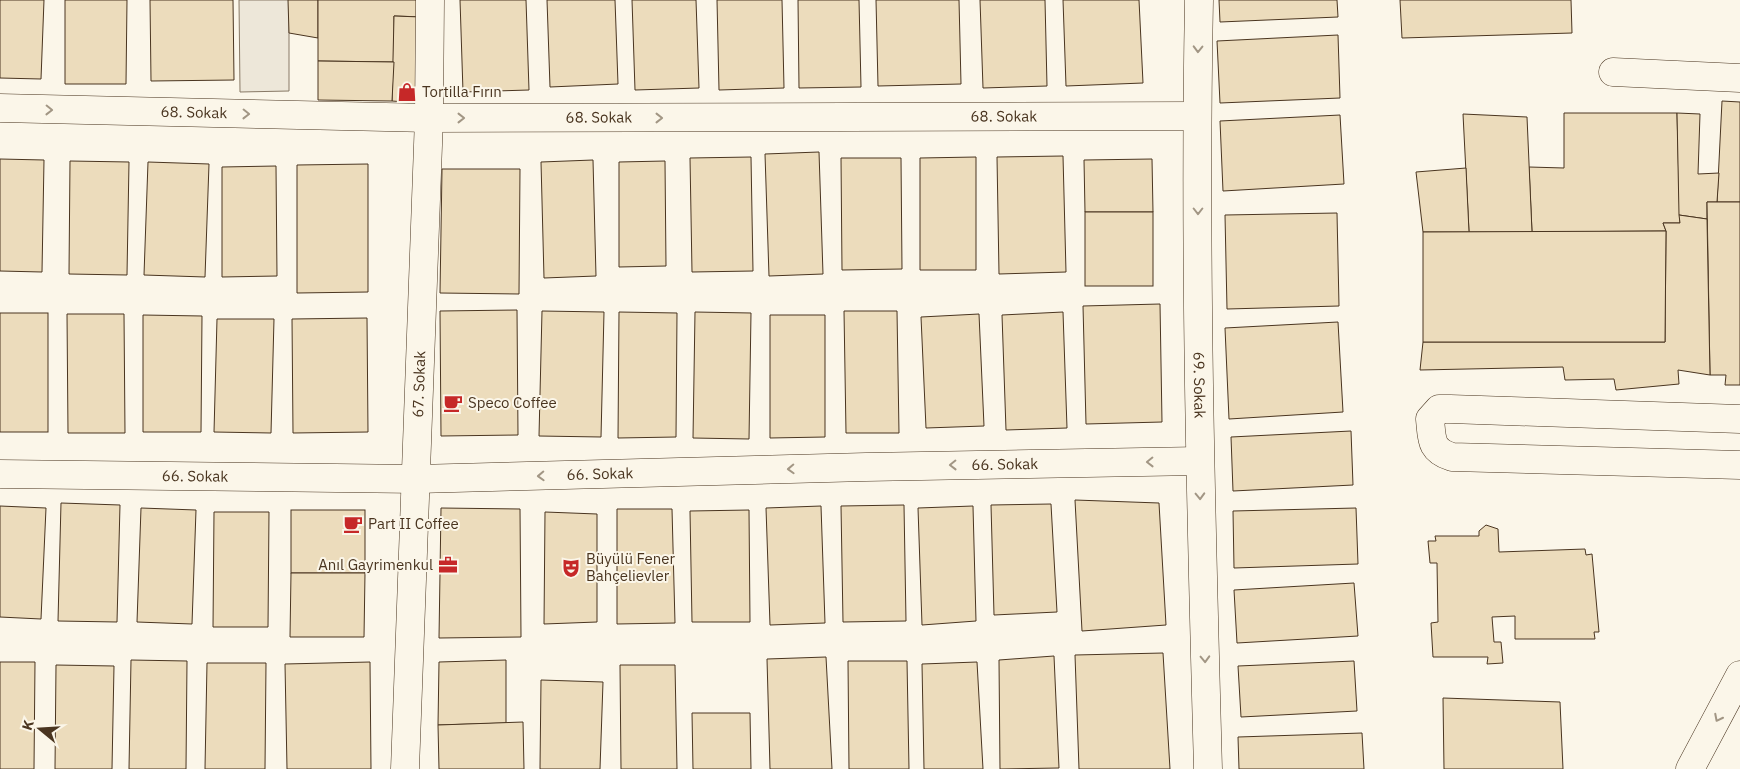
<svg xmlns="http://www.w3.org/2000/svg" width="1740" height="769" viewBox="0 0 1740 769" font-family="'IBM Plex Sans',sans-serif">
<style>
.parking{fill:#ede7d9;stroke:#887966}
.building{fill:#ecdcbc;stroke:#4a3520}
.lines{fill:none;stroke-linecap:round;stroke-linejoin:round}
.minor-casing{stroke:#4a3520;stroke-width:29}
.major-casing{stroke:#4a3520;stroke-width:29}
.minor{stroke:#fbf6e9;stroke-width:28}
.major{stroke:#fbf6e9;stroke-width:28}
.oneway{stroke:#a29684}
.labels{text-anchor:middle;stroke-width:4;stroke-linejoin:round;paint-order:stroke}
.poi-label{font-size:15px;fill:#4a3520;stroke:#fbf6e9;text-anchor:start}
.street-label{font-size:15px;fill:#4a3520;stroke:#fbf6e9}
</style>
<rect width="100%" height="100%" fill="#fbf6e9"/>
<path class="parking" d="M239 0H289V91L240 92Z"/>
<g class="building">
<path d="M0 0H44L41 79 0 78Z"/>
<path d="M65 0H127L126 84H65Z"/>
<path d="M150 0H233L234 80 151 81Z"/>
<path d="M288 0H318V38L289 33Z"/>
<path d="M318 0H425V17L394 16V62L318 61Z"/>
<path d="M460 0H526L529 90 463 92Z"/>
<path d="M547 0H615L618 84 550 87Z"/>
<path d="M632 0H696L699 88 635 90Z"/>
<path d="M717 0H782L784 88 719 90Z"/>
<path d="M798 0H859L861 87 799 88Z"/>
<path d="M876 0H959L961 84 878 86Z"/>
<path d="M980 0H1045L1047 86 983 88Z"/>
<path d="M1063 0H1139L1143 83 1066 86Z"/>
<path d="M1219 0H1337L1338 17 1220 22Z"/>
<path d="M1400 0H1571L1572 33 1402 38Z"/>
<path d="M394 16 421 17 419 103 392 101Z"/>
<path d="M1338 35 1340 98 1220 103 1217 41Z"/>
<path d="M318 61 394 62 392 101 318 100Z"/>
<path d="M1722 101 1740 102V202H1717Z"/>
<path d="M1564 113H1677L1680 223H1663L1666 231 1532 232 1529 167 1564 168Z"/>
<path d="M1677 113 1700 114 1698 174 1719 173 1717 202H1707V219L1679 215Z"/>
<path d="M1463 114 1527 117 1532 232H1469Z"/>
<path d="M1340 115 1344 184 1223 191 1220 121Z"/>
<path d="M819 152 823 274 769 276 765 154Z"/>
<path d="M1063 156 1066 272 999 274 997 157Z"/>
<path d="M751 157 753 271 692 272 690 158Z"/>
<path d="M976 157V270H920V158Z"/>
<path d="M841 158H901L902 269 842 270Z"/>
<path d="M0 159 44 160 42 272 0 271Z"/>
<path d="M1152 159 1153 212H1085L1084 160Z"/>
<path d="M593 160 596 276 544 278 541 162Z"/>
<path d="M70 161 129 162 127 275 69 274Z"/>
<path d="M665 161 666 266 619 267V162Z"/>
<path d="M148 162 209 164 205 277 144 275Z"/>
<path d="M368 164V292L297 293V165Z"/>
<path d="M276 166 277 276 222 277V167Z"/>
<path d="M1466 168 1469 232H1423L1416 172Z"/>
<path d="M442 169H520L519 294 440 293Z"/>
<path d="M1707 202H1740V385H1725L1726 375H1710Z"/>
<rect x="1085" y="212" width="68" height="74"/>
<path d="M1337 213 1339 306 1227 309 1225 215Z"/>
<path d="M1679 215 1707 219 1710 375 1678 370 1679 384 1616 390 1614 379 1565 380 1563 367 1420 370 1423 342H1665L1666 231 1663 223H1680Z"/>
<path d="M1666 231 1665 342H1423V232Z"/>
<path d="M1160 304 1162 422 1086 424 1083 306Z"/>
<path d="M517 310 518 435 441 436 440 311Z"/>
<path d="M542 311 604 312 601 437 539 436Z"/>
<path d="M844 311H897L899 433H846Z"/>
<path d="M619 312 677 313 676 437 618 438Z"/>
<path d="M695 312 751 313 749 439 693 438Z"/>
<path d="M1063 312 1067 428 1006 430 1002 315Z"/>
<rect x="0" y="313" width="48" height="119"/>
<path d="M67 314H124L125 433H68Z"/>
<path d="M979 314 984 426 926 428 921 317Z"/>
<path d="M143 315 202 316 201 432H143Z"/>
<path d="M770 315H825V437L770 438Z"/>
<path d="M367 318 368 432 293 433 292 319Z"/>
<path d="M217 319H274L271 433 214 432Z"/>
<path d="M1338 322 1343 412 1229 419 1225 328Z"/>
<path d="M1351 431 1353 485 1233 491 1231 437Z"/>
<path d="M1075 500 1159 503 1166 625 1082 631Z"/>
<path d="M61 503 120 505 117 622 58 621Z"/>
<path d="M1051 504 1057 612 994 615 991 505Z"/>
<path d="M904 505 906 621 843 622 841 506Z"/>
<path d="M0 506 46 508 41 619 0 617Z"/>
<path d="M821 506 825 623 770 625 766 508Z"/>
<path d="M973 506 976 621 922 625 918 508Z"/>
<path d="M141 508 196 510 192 624 137 622Z"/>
<path d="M441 508 520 509 521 637 439 638Z"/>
<path d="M1356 508 1358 564 1234 568 1233 511Z"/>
<path d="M617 509H672L675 623 617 624Z"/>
<rect x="291" y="510" width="74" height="63"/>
<path d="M749 510 750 622H692L690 511Z"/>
<path d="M214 512H269L268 627H213Z"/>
<path d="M545 512 597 514V622L544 624Z"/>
<path d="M1486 525 1498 529 1499 552 1585 549 1586 555 1592 554 1599 632H1594L1595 639H1515V616L1492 617 1494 642H1501L1503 663 1487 664 1488 657H1433L1431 623 1438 622 1437 563H1430L1428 541H1436L1435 536H1479V531Z"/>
<path d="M291 573H365L364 637H290Z"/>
<path d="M1354 583 1358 636 1237 643 1234 590Z"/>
<path d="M1163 653 1170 769H1079L1075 655Z"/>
<path d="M1054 656 1059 768 1000 769 999 660Z"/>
<path d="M826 657 832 769H770L767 659Z"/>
<path d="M131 660 187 661 186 769H129Z"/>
<path d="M506 660V723L438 725 439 662Z"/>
<path d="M848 661H907L909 769H849Z"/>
<path d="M1354 661 1357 711 1241 717 1238 666Z"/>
<path d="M0 662H35L34 769H0Z"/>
<path d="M370 662 371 769H287L285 664Z"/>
<path d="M977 662 983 769H924L922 664Z"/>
<path d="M207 663H266L265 769H205Z"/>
<path d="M56 665 114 666 112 769H55Z"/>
<path d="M620 665H675L677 769H621Z"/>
<path d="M541 680 603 682 600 769H540Z"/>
<path d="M1443 698 1560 702 1563 769H1444Z"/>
<path d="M692 713H750L751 769H693Z"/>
<path d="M523 722 524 769H439L438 725Z"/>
<path d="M1362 733 1364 769H1239L1238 737Z"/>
</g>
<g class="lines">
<g class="minor-casing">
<g id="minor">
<path id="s1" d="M1199 0C1194 256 1201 513 1208 769"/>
<path d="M1613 72 1740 78"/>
<path id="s2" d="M0 108 429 118 1197 116"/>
<path d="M1740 419 1450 409H1439L1430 419C1432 439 1430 450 1452 457L1740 465"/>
<path id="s3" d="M0 474 417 479 866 467 1199 461"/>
<path id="s4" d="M405 769 429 118 430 0"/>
</g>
</g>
<g class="major-casing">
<path id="major" d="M1690 769 1740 675"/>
</g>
<use href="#minor" class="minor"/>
<use href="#major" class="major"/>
</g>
<defs><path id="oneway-chevron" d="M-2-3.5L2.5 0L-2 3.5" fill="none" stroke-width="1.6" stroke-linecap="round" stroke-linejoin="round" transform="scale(1.25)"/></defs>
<g class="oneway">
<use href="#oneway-chevron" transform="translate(1198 49) rotate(91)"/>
<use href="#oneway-chevron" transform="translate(49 110) rotate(1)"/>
<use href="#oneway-chevron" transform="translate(246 114) rotate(1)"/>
<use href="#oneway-chevron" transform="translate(461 118)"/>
<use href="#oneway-chevron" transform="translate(659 118)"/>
<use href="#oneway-chevron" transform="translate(1198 211) rotate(90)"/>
<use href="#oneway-chevron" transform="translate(1150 462) rotate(179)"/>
<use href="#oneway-chevron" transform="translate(953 465) rotate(179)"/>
<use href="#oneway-chevron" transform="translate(791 469) rotate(178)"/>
<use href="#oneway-chevron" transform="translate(541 476) rotate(178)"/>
<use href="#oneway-chevron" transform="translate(1200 496) rotate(88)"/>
<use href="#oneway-chevron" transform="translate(1205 659) rotate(88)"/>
<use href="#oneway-chevron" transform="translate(1718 718) rotate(117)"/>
</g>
<defs>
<g id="shop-bare" transform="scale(1.5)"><path d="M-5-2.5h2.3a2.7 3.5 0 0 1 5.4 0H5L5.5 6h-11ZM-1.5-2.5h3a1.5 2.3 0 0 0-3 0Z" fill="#c62828" stroke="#fbf6e9" stroke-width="2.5" paint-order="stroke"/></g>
<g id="cafe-bare" transform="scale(1.5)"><path d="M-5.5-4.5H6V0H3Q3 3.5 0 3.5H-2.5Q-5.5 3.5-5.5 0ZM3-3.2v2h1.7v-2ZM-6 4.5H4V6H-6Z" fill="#c62828" stroke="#fbf6e9" stroke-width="2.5" paint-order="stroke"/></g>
<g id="office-bare" transform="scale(1.5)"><path d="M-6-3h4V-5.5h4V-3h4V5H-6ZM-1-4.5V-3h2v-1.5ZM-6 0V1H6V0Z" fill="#c62828" stroke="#fbf6e9" stroke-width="2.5" paint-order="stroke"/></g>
<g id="theatre-bare" transform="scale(1.5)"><path d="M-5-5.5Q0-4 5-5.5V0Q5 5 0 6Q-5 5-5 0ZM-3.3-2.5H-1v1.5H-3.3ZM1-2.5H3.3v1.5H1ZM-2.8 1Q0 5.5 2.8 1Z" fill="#c62828" stroke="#fbf6e9" stroke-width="2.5" paint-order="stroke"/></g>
</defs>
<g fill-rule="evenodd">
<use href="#shop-bare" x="407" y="92"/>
<use href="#cafe-bare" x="453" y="403"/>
<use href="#cafe-bare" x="353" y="524"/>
<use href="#office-bare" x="448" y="565"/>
<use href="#theatre-bare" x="571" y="568"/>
</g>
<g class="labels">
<g class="poi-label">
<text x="422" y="97">Tortilla Fırın</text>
<text x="468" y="408">Speco Coffee</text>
<text x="368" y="529">Part II Coffee</text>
<text x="586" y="564">Büyülü Fener<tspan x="586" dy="17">Bahçelievler</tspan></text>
<text x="433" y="570" text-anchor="end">Anıl Gayrimenkul</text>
</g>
<g class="street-label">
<text dy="5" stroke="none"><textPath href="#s2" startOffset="194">68. Sokak</textPath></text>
<text dy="5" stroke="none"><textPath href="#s2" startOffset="1004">68. Sokak</textPath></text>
<text dy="5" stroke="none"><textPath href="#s2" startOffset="599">68. Sokak</textPath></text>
<text dy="5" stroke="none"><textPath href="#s4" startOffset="385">67. Sokak</textPath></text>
<text dy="5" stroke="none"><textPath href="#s1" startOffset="385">69. Sokak</textPath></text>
<text dy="5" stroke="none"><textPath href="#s3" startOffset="1005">66. Sokak</textPath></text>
<text dy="5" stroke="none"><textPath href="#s3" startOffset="600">66. Sokak</textPath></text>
<text dy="5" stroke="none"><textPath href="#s3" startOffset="195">66. Sokak</textPath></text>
</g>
</g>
<g transform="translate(40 729) rotate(288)" stroke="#fbf6e9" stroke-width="4" paint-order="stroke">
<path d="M0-4L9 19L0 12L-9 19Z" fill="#4a3520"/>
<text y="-8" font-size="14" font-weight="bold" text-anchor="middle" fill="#4a3520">K</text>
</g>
</svg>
